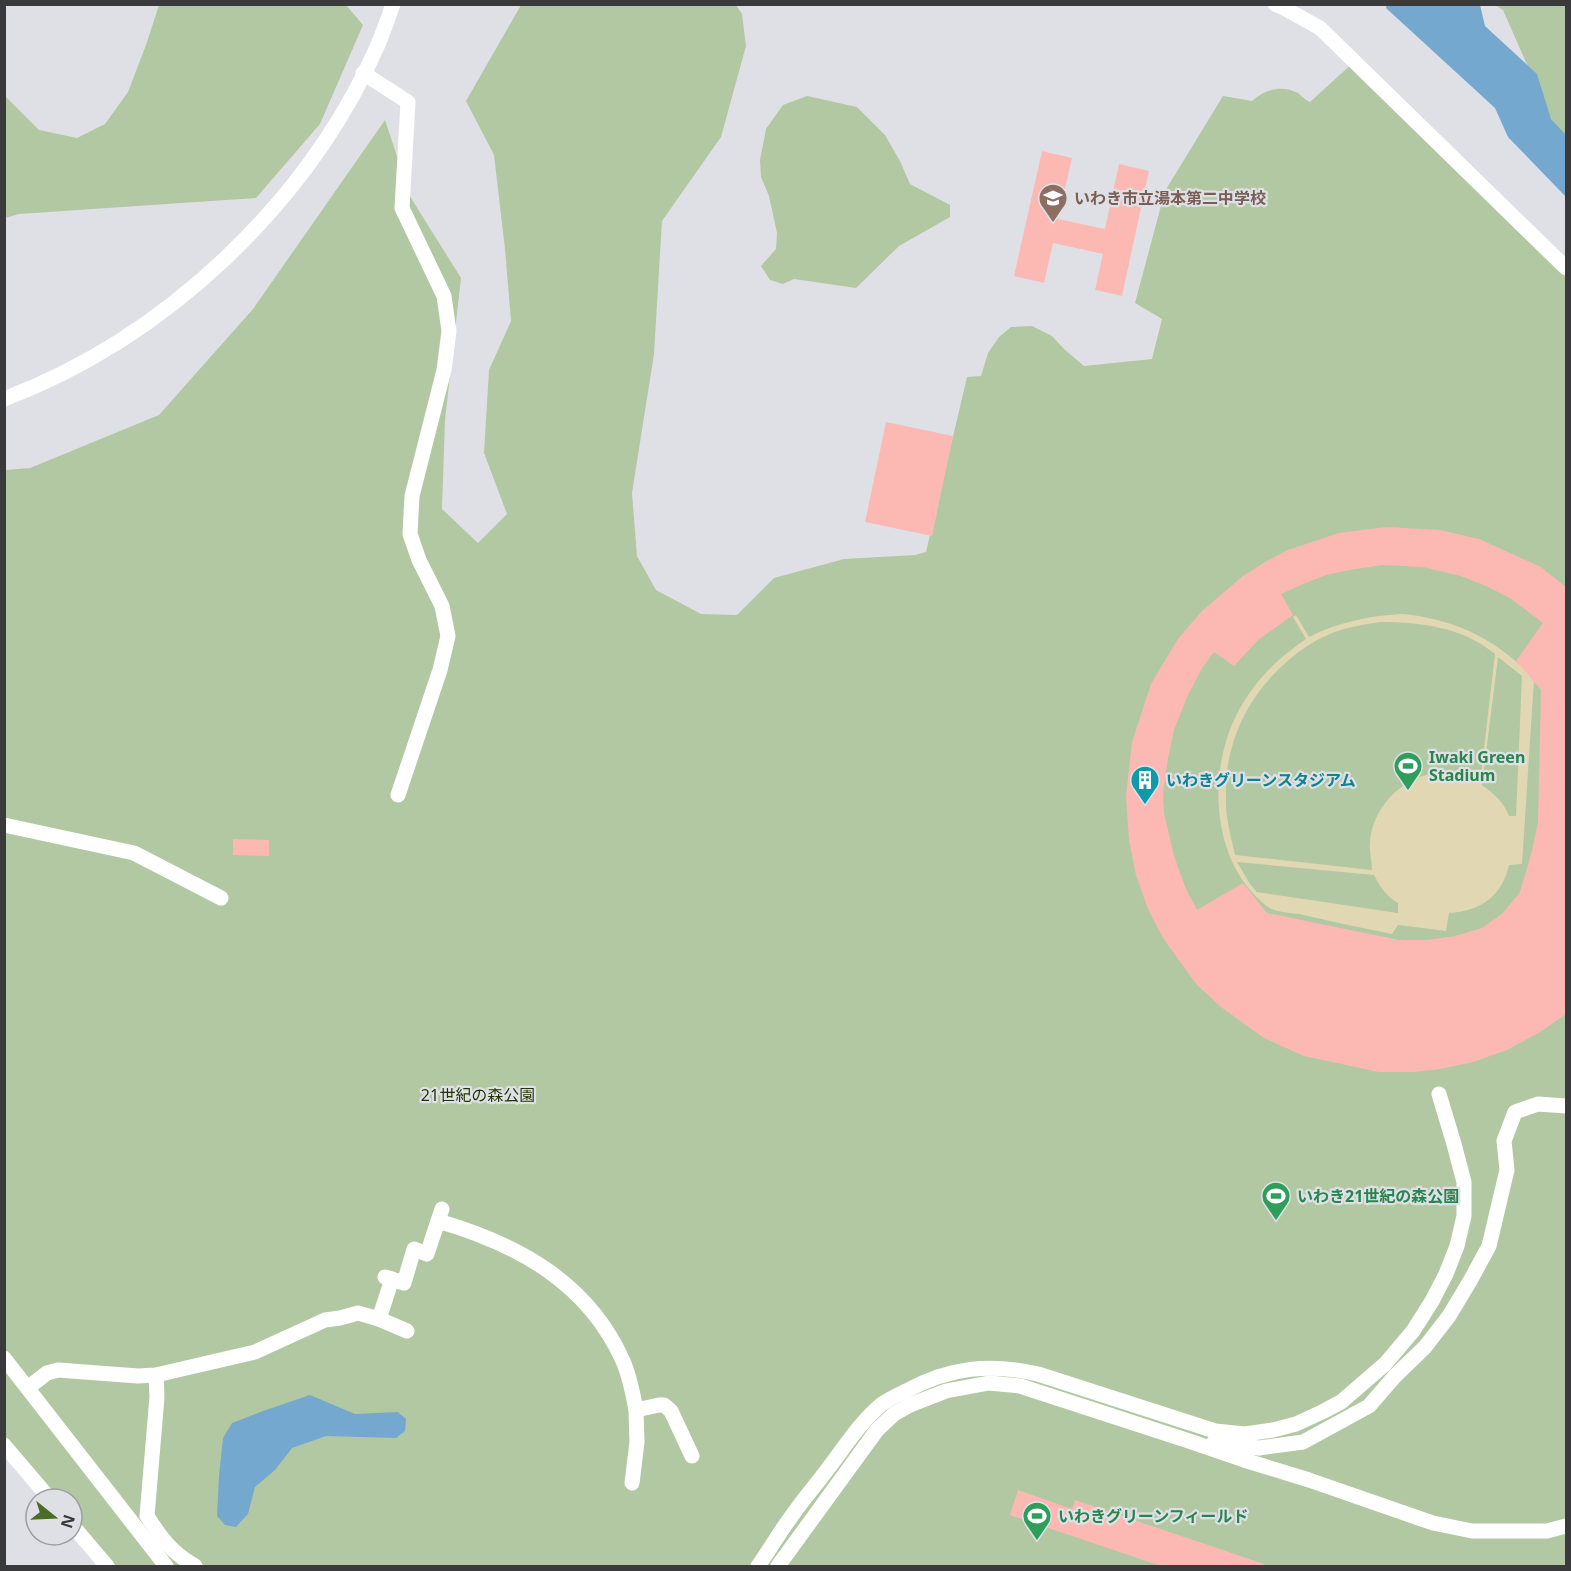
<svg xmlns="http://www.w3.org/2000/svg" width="1571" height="1571" viewBox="0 0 1571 1571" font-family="'Noto Sans','Noto Sans JP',sans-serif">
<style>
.green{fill:#b2c8a2}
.sand{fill:#e1d7b2;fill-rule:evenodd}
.water{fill:#75a8cf}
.building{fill:#fcb9b4;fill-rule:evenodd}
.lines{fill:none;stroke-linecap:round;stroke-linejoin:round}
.minor{stroke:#fff;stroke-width:15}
.labels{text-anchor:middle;stroke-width:4.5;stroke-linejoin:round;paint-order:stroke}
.education-label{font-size:16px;font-weight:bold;fill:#785e54;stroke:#dfe0e6;text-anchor:start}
.leisure-label{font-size:16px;font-weight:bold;fill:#27864d;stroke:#dfe0e6;text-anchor:start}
.culture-label{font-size:16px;font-weight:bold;fill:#0d838f;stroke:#dfe0e6;text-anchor:start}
.park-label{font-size:16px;fill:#1d3700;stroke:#dfe0e6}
</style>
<rect width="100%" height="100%" fill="#dfe0e6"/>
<g class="green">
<path d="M735 4 742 14 746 46 721 137 662 221 654 354 632 493 637 556 656 590 701 614 737 615 774 578 844 559 915 555 926 552 967 377 981 376 988 353 999 337 1011 327 1032 326 1052 336 1064 349 1084 366 1152 359 1162 319 1135 303 1165 191 1223 96 1252 101C1265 90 1281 84 1298 93 1302 96 1305 100 1310 102L1355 61 1566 268V1566H107L72 1525V1499H50L5 1445V470L30 468 159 415 253 309 385 120 411 198 461 278 445 420 442 509 478 543 507 514 484 453 489 370 511 321 505 249 494 155 466 101 521 5Z"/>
<path d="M159 5H346L363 25 320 124 256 198 19 214 5 218V96L39 130 77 138 105 124 128 92 146 45Z"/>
<path d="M1495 5H1566V136L1551 119 1503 10Z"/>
<path d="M807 96 857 107 885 135 900 161 910 184 950 205V217L899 246 856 288 794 279 783 284 770 280 761 266 776 249 777 233 769 196 761 177 760 160 766 129 783 105Z"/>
</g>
<path class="sand" d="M1401 614C1453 618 1500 640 1534 680L1522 864 1509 865C1502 896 1481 911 1449 913L1446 931 1398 925 1392 934C1361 928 1330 921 1299 914 1290 913 1275 912 1268 907 1208 862 1206 763 1243 703 1259 676 1280 657 1306 639L1293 617 1296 615 1309 637C1339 622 1368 616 1401 614ZM1380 622C1421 622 1462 627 1495 654L1480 783C1464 778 1448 771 1430 774 1399 780 1372 810 1370 842 1369 851 1372 861 1372 870L1235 855C1231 836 1225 816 1226 797 1226 780 1227 763 1232 747 1244 701 1281 658 1323 637 1341 628 1361 625 1380 622ZM1498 657 1522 676 1516 816H1509C1503 801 1494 794 1482 785ZM1237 862 1374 875C1381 888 1386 896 1398 903V913L1257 892 1250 884Z"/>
<g class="water">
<path d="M1387 4 1480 5 1485 26 1537 74 1551 119 1566 135V197L1508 137 1495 108 1386 8Z"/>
<path d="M310 1395 355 1414 398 1412 406 1419 405 1431 396 1438 326 1436 292 1448 275 1470 255 1487 248 1514 236 1527 225 1525 217 1516 219 1476 223 1438 232 1423 266 1410Z"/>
</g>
<g class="building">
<path d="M1042 151 1072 158 1058 219 1105 229 1119 164 1149 171 1122 296 1095 290 1103 254 1053 243 1044 283 1014 276Z"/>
<path d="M886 422 953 436 932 536 865 522Z"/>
<path d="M1386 527 1440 530 1479 539 1541 567 1566 587V1014L1540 1032 1507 1050 1473 1062 1440 1069 1414 1072H1379L1304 1056 1264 1038 1221 1007 1197 985 1163 938 1148 909 1136 875 1129 840 1126 796 1132 742 1151 684 1178 639 1202 611 1243 576 1267 561 1288 550 1339 533ZM1382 565 1423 567 1461 576 1486 586 1510 598 1543 623 1516 661 1541 690 1538 822 1532 851 1520 892 1503 913 1482 928 1455 936 1427 940H1399L1267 913 1243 883 1197 910 1186 889 1174 856 1164 813 1163 793 1168 758 1174 730 1187 697 1202 668 1214 652 1234 666 1258 640 1293 615 1281 594 1303 584 1326 575 1349 570Z"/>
<path d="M233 839 269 840V856L233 855Z"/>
<path d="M1018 1490 1072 1509 1075 1500 1264 1564 1263 1566H1161L1010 1515Z"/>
</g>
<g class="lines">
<g class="minor">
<path d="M1275 4 1282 7 1320 28 1566 268"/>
<path d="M363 73 408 102 402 208 444 296 449 331 444 370 412 496 410 534 419 560 442 606 448 636 440 670 398 795"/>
<path d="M4 399C165 338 307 204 377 47 383 33 388 19 393 4"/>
<path d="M4 825 134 853 221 898"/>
<path d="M442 1209 438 1221C517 1244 588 1282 623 1361 630 1377 633 1394 636 1410"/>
<path d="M385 1277 404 1283 414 1249 427 1254 438 1221"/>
<path d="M392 1279 379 1319 407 1331"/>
<path d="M4 1358 166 1566"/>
<path d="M156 1375 157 1397 147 1516C161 1538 171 1552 195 1566"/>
<path d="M34 1383 47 1373 58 1370 138 1376 156 1375 255 1352 325 1320 340 1318 358 1313 379 1319"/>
<path d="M1213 1443 1259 1448 1303 1442 1369 1406 1395 1376 1425 1347 1449 1316 1470 1281 1489 1246 1507 1170 1504 1141 1515 1112 1538 1104 1566 1106"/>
<path d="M4 1445 50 1499"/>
<path d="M632 1483 637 1442 636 1410 659 1405H664L671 1411 692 1456"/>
<path d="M72 1525 107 1566"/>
<path d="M758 1566C769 1551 779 1533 791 1517 802 1501 815 1486 827 1470 844 1448 860 1422 882 1404 889 1399 898 1395 906 1391 950 1367 990 1363 1038 1374L1215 1431 1245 1434 1273 1430 1296 1424 1322 1412 1341 1402 1385 1364 1413 1331 1432 1301 1446 1274 1457 1246 1464 1216V1182L1454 1144 1439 1094"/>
<path d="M778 1566 877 1430 894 1414 910 1405 946 1391 989 1383 1020 1386 1189 1441 1244 1460 1309 1480 1433 1523 1472 1531H1547L1566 1526"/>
</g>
</g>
<defs>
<g id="school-pin" transform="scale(1.5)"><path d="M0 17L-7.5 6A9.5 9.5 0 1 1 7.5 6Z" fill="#8d6e63" stroke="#dfe0e6"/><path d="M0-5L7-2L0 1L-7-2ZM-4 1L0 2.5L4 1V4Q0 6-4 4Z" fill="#fff"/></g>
<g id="stadium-pin" transform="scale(1.5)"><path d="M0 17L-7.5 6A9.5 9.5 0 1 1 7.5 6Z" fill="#2e9e5b" stroke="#dfe0e6"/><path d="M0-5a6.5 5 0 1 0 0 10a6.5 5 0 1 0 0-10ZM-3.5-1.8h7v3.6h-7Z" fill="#fff"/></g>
<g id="building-pin" transform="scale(1.5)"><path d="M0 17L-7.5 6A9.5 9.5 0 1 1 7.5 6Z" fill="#0f9aa8" stroke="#dfe0e6"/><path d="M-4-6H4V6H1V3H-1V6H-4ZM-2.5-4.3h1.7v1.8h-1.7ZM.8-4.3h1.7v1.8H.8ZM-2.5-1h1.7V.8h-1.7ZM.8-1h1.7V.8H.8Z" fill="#fff"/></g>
</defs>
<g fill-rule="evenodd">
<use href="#school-pin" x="1053" y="198"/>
<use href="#stadium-pin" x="1408" y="766"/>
<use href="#building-pin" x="1145" y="780"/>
<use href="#stadium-pin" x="1276" y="1196"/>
<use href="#stadium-pin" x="1037" y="1516"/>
</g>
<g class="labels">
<g class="education-label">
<text x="1074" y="204">いわき市立湯本第二中学校</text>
</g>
<g class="leisure-label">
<text x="1429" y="763">Iwaki Green<tspan x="1429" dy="18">Stadium</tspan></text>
<text x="1297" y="1202">いわき21世紀の森公園</text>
<text x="1058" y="1522">いわきグリーンフィールド</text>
</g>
<g class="culture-label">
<text x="1166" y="786">いわきグリーンスタジアム</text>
</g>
<g class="park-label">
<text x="478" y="1101">21世紀の森公園</text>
</g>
</g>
<rect width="1571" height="1571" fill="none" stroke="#3a3a3d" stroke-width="12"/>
<g transform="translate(54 1517) rotate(108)"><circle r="28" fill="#dfe0e6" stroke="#9d9ea2" stroke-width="1.5"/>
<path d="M0-4.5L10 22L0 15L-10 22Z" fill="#4c6d25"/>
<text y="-9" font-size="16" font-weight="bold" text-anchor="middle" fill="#3a3a3d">N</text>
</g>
</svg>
